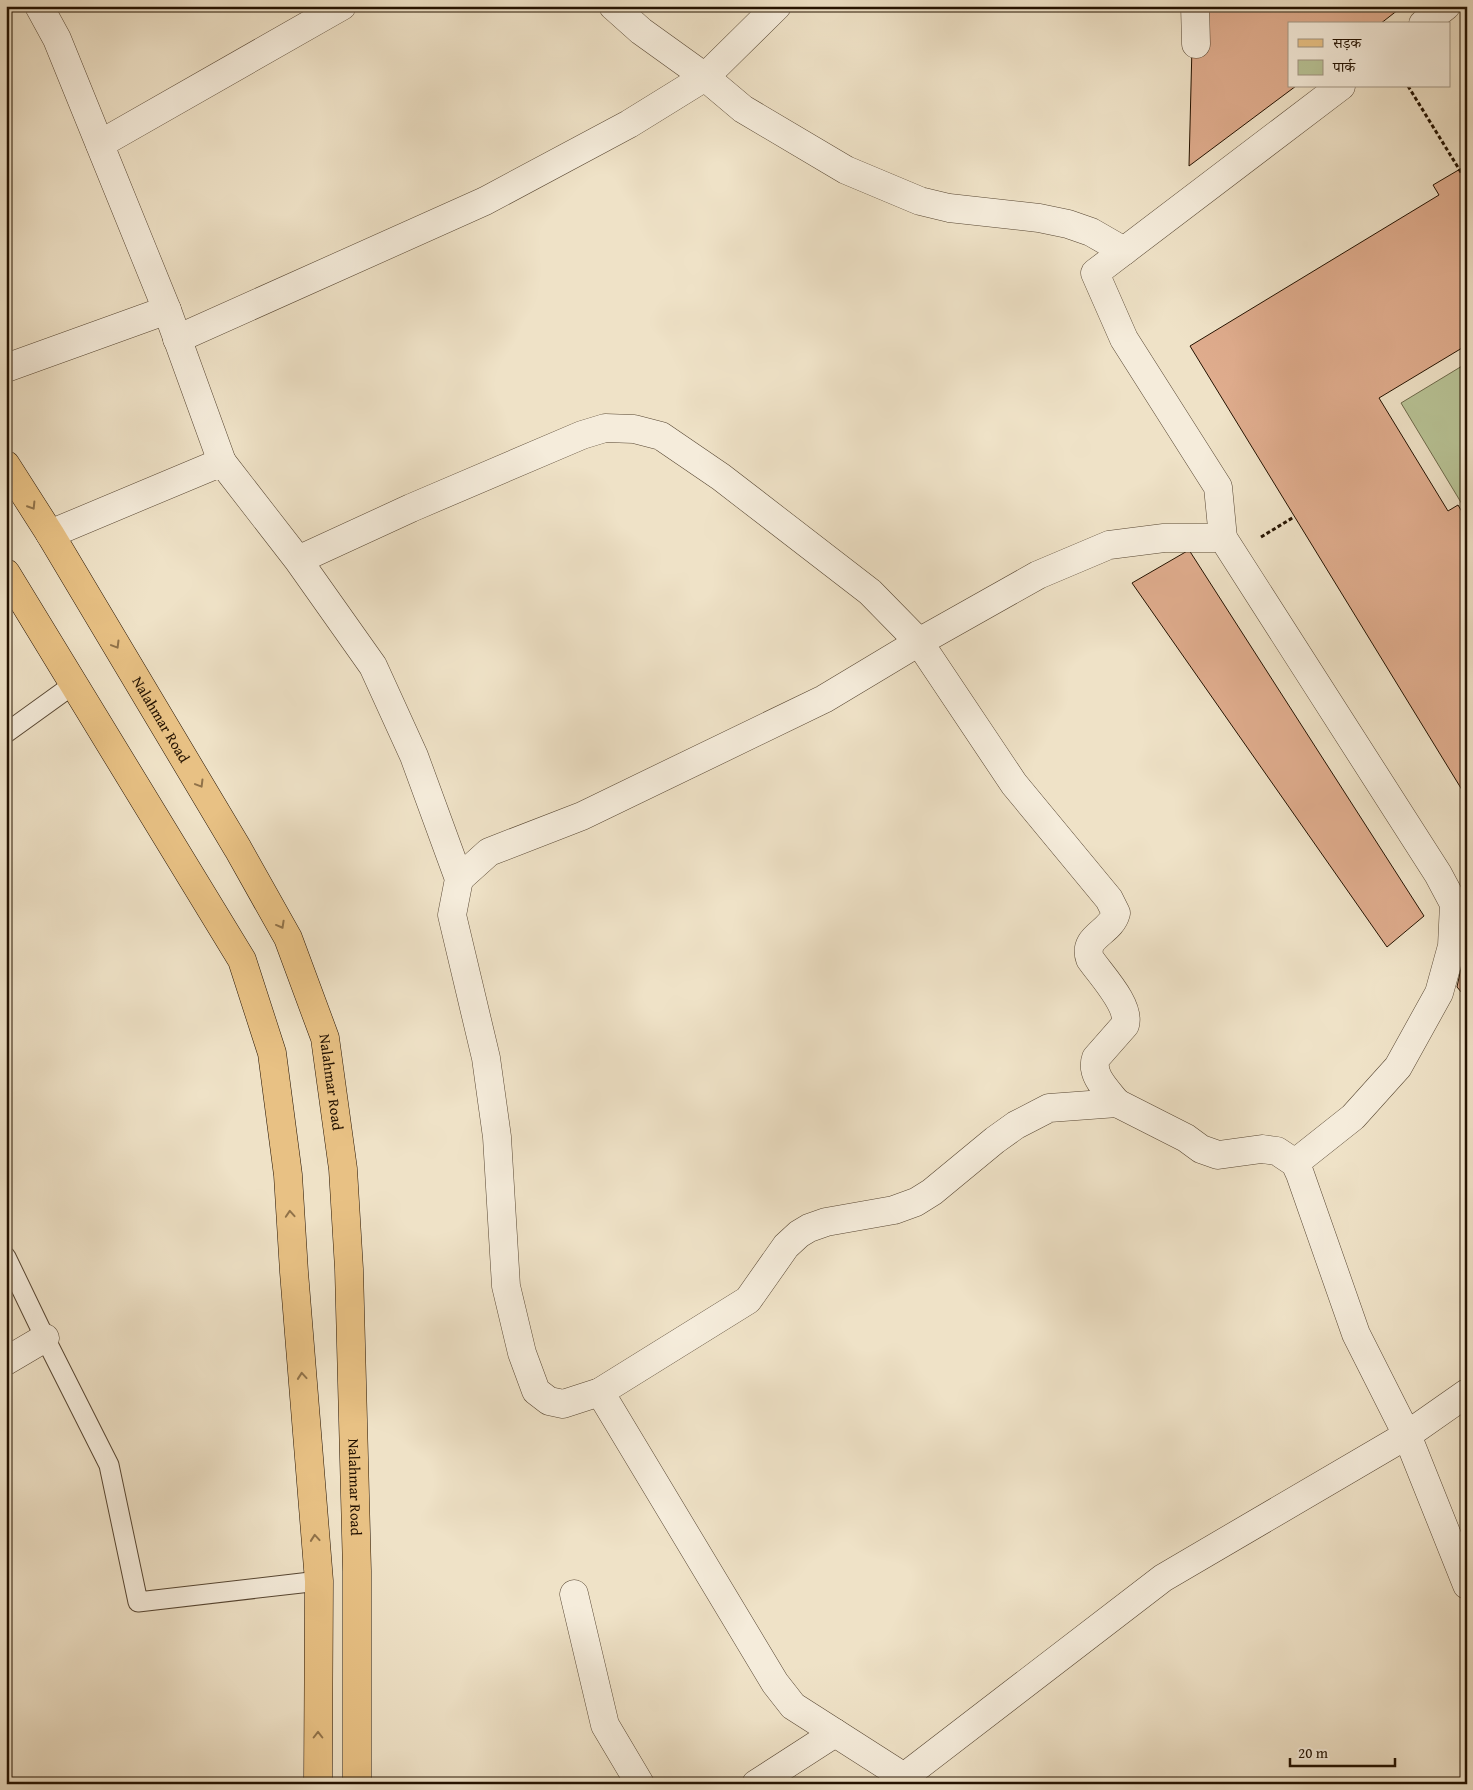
<svg xmlns="http://www.w3.org/2000/svg" width="1473" height="1790" viewBox="0 0 1473 1790" font-family="'Gentium Book Plus','Noto Serif Devanagari',serif">
<style>
.green{fill:#b8c396;stroke:#6e6a4b}
.building{fill:#dfac8d;stroke:#241200}
.lines{fill:none;stroke-linecap:round;stroke-linejoin:round}
.lane-casing{stroke:#574632;stroke-width:21}
.street-casing{stroke:#574632;stroke-width:29}
.primary-casing{stroke:#241200;stroke-width:29}
.path{stroke:#241200;stroke-width:3;stroke-dasharray:4 2.5;stroke-linecap:butt}
.lane{stroke:#f5ecdb;stroke-width:19}
.street{stroke:#f5ecdb;stroke-width:28}
.primary{stroke:#e8c184;stroke-width:28}
.oneway{stroke:#907249}
.labels{text-anchor:middle;stroke-width:5;stroke-linejoin:round;paint-order:stroke}
.street-label{font-size:15px;fill:#241200;stroke:#f5ecdb}
</style>
<rect width="100%" height="100%" fill="#efe2c7"/>
<filter id="stains"><feTurbulence type="fractalNoise" baseFrequency=".004" numOctaves="4"/><feColorMatrix values="0 0 0 0 .2 0 0 0 0 .09 0 0 0 0 .02 0 0 0 .5 -.17"/></filter>
<radialGradient id="worn" r=".72"><stop offset=".6" stop-color="#630" stop-opacity="0"/><stop offset="1" stop-color="#630" stop-opacity=".3"/></radialGradient>
<path class="green" d="M1467 363V507L1465 509 1401 403Z"/>
<g class="building">
<path d="M1193 6H1403L1380 24H1289V86H1296L1189 166Z"/>
<path d="M1467 165V345L1379 398 1448 511 1458 505 1467 520V798L1190 346 1439 195 1433 185Z"/>
<path d="M1189 550 1424 916 1387 947 1132 583Z"/>
<path d="M1467 940V999L1457 987Z"/>
</g>
<g class="lines">
<g class="lane-casing">
<g id="lane">
<path d="M6 733 74 684"/>
<path d="M6 1257 45 1338 109 1465 138 1602 319 1581"/>
</g>
</g>
<g class="street-casing">
<g id="street">
<path d="M39 6 57 39 167 310 222 462"/>
<path d="M613 6 641 31 705 77 743 109 846 170 920 201 949 208 1039 218 1068 224 1091 232 1124 251"/>
<path d="M1195 6 1196 44"/>
<path d="M1423 24 1446 6"/>
<path d="M100 144 342 6"/>
<path d="M177 339 485 201 629 124 705 77 777 6"/>
<path d="M6 368 167 310"/>
<path d="M50 534 222 462 298 560 373 666 414 756 459 879 452 915 486 1058 497 1137 506 1286 522 1353 536 1391 549 1401 563 1404 600 1392 748 1300 786 1246 799 1234 809 1228 826 1222 894 1210 916 1202 932 1192 995 1140 1016 1125 1049 1108 1117 1103C1107 1090 1090 1075 1096 1058L1125 1025C1131 1006 1101 975 1090 959 1082 936 1111 933 1116 913L1109 899 1014 784 919 642 870 592 721 477 661 436 634 429 605 428 582 435 411 508 298 560"/>
<path d="M459 879 489 852 582 816 824 699 919 642 1038 575 1109 545 1164 538H1223"/>
<path d="M1117 1103 1186 1138 1201 1149 1218 1155 1262 1149 1277 1151 1295 1163 1300 1174 1356 1334 1407 1435 1467 1585"/>
<path d="M1295 1163 1353 1117 1398 1067 1439 993 1452 946 1454 904 1438 874 1223 538 1218 487 1124 339 1095 273 1341 86"/>
<path d="M6 1361 45 1338"/>
<path d="M600 1392 775 1683 793 1706 904 1777 911 1784"/>
<path d="M574 1594 605 1725 640 1784"/>
<path d="M904 1777 1163 1578 1407 1435 1467 1393"/>
<path d="M756 1784 835 1733"/>
</g>
</g>
<g class="primary-casing">
<g id="primary">
<path id="s1" d="M6 465 50 534 238 849 288 938 325 1038 343 1169 349 1269 357 1571V1784"/>
<path d="M6 573 242 960 272 1053 288 1175 294 1272 319 1581 318 1784"/>
</g>
</g>
<g class="path">
<path d="M1408 86 1467 182"/>
<path d="M1261 537 1294 517"/>
</g>
<use href="#lane" class="lane"/>
<use href="#street" class="street"/>
<use href="#primary" class="primary"/>
</g>
<defs><path id="oneway-chevron" d="M-2-3.5L2.5 0L-2 3.5" fill="none" stroke-width="1.6" stroke-linecap="round" stroke-linejoin="round" transform="scale(1.25)"/></defs>
<g class="oneway">
<use href="#oneway-chevron" transform="translate(32 506) rotate(58)"/>
<use href="#oneway-chevron" transform="translate(116 645) rotate(59)"/>
<use href="#oneway-chevron" transform="translate(200 784) rotate(59)"/>
<use href="#oneway-chevron" transform="translate(281 925) rotate(61)"/>
<use href="#oneway-chevron" transform="translate(290 1214) rotate(-94)"/>
<use href="#oneway-chevron" transform="translate(302 1376) rotate(-95)"/>
<use href="#oneway-chevron" transform="translate(315 1538) rotate(-95)"/>
<use href="#oneway-chevron" transform="translate(318 1735) rotate(-90)"/>
</g>
<g class="labels">
<g class="street-label">
<text dy="5" stroke="none"><textPath href="#s1" startOffset="298">Nalahmar Road</textPath></text>
<text dy="5" stroke="none"><textPath href="#s1" startOffset="702">Nalahmar Road</textPath></text>
<text dy="5" stroke="none"><textPath href="#s1" startOffset="1108">Nalahmar Road</textPath></text>
</g>
</g>
<rect width="1473" height="1790" fill="none" stroke="#efe2c7" stroke-width="25"/>
<rect x="8" y="8" width="1458" height="1775" fill="none" stroke="#241200" stroke-width="2.5"/>
<rect x="12" y="12" width="1448" height="1765" fill="none" stroke="#241200"/>
<rect x="1288" y="22" width="162" height="65" fill="#f5ecdb" stroke="#a19583"/>
<rect x="1298" y="39" width="25" height="8" fill="#e8c184" stroke="#a19583"/>
<text x="1333" y="48" font-size="15" fill="#241200">सड़क</text>
<rect x="1298" y="60" width="25" height="15" fill="#b8c396" stroke="#a19583"/>
<text x="1333" y="72" font-size="15" fill="#241200">पार्क</text>
<path d="M1290 1758v8h105v-8" fill="none" stroke="#241200" stroke-width="2.5"/>
<text x="1298" y="1758" font-size="15" fill="#241200" stroke="#f5ecdb" stroke-width="4" paint-order="stroke">20 m</text>
<rect width="100%" height="100%" filter="url(#stains)"/>
<rect width="100%" height="100%" fill="url(#worn)"/>
</svg>
